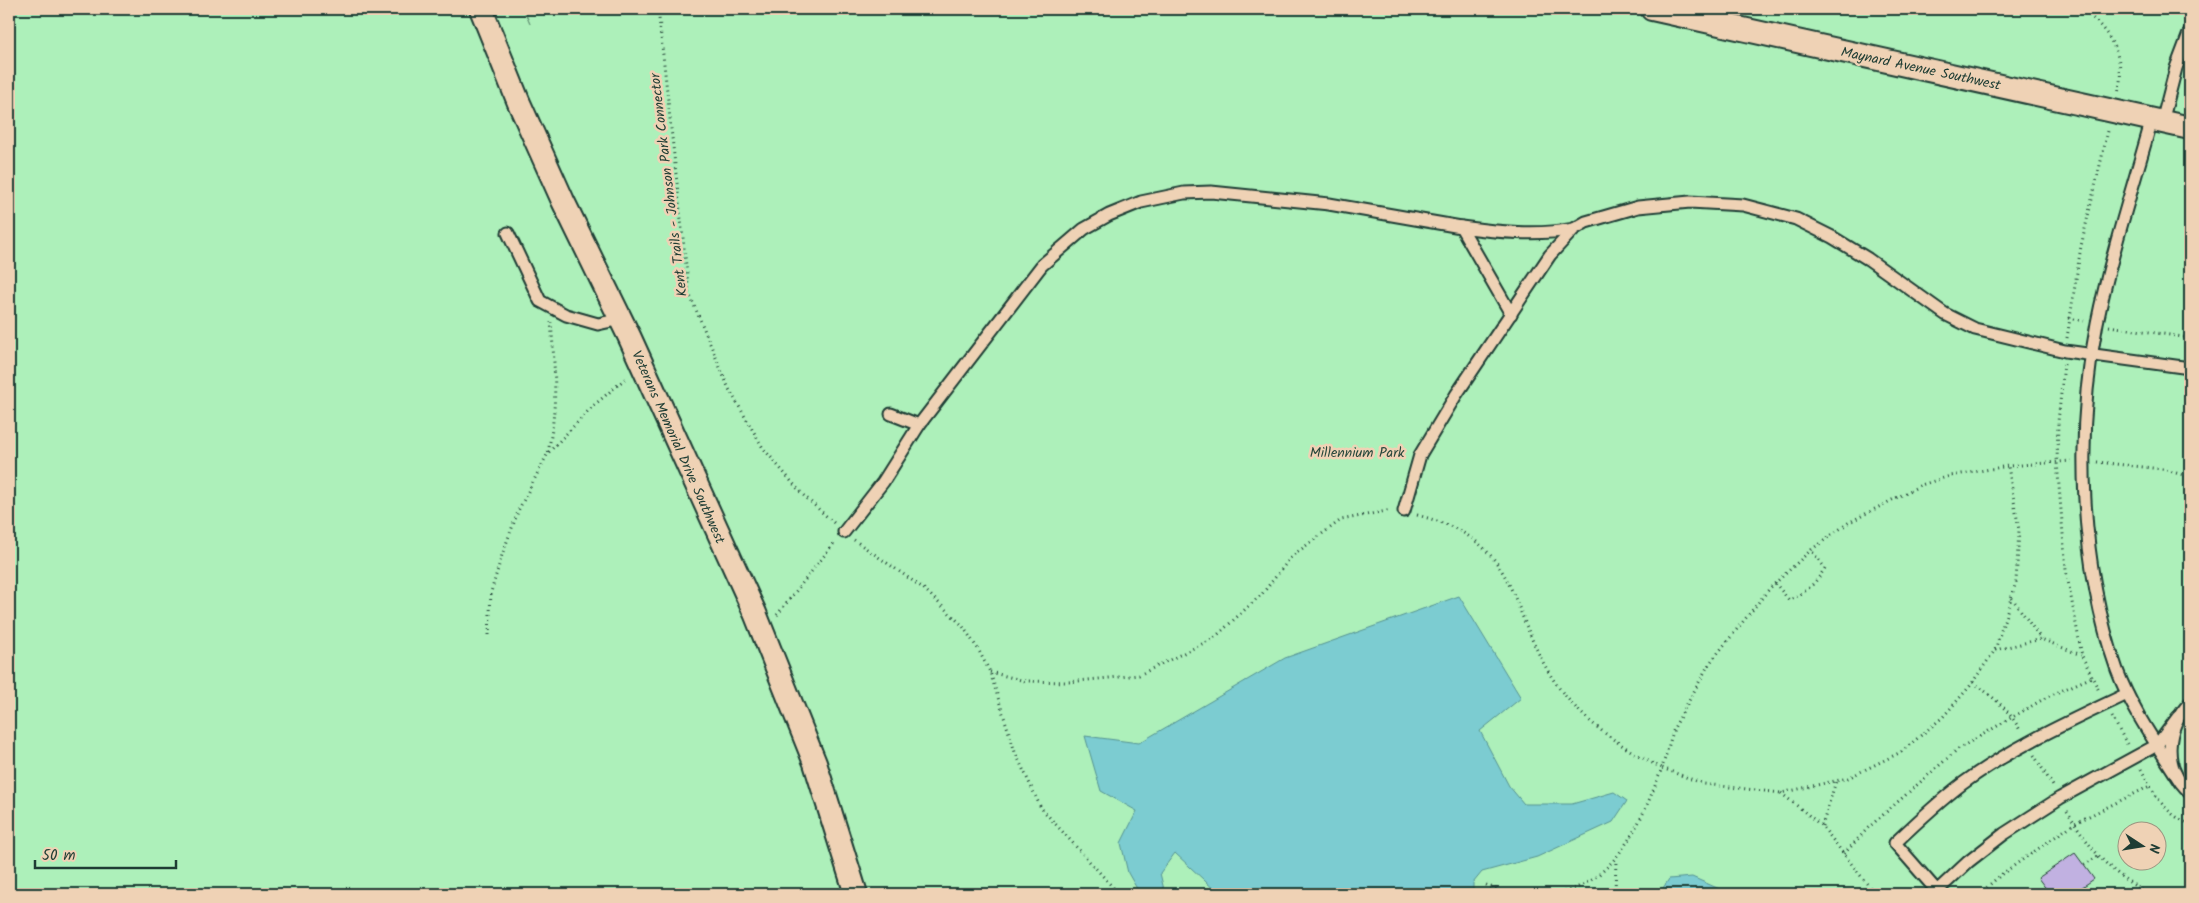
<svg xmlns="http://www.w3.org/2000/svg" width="2199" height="903" viewBox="0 0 2199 903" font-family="Kalam,sans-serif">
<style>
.green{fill:#adf0ba;stroke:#669677;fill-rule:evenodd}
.water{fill:#7bccd1;stroke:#569392}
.building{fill:#c1b1e1;stroke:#1f3d34}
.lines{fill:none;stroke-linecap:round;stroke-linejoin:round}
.lane-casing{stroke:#1f3d34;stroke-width:15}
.street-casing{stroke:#1f3d34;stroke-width:26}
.path{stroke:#1f3d34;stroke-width:3;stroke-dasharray:1 4;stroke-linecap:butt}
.lane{stroke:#efd2b5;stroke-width:11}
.street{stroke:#efd2b5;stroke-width:22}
.labels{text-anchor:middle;stroke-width:5;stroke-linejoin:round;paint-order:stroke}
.street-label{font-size:14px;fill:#1f3d34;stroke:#efd2b5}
.park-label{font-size:14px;fill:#26463b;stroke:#efd2b5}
</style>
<rect width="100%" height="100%" fill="#efd2b5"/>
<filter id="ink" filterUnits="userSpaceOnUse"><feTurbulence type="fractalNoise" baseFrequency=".02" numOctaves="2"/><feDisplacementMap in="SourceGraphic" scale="10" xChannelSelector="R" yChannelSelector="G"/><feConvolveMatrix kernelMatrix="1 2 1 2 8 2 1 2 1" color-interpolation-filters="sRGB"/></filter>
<g filter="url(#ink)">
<path class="green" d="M9 9H523L530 24 524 9H2190V894H9ZM2126 830H2156V860H2126Z"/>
<g class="water">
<path d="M1459 596 1521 698 1480 731 1509 786 1524 804H1572L1614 792 1627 801 1613 822 1537 857 1482 872 1473 883V894H1219L1175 853 1160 873 1165 894H1140L1128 873 1121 843 1137 811 1101 791 1085 736 1139 743 1285 658Z"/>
<path d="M1692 877 1724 891 1727 894H1659L1669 879Z"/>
</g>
<path class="building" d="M2075 853 2094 879 2072 894H2050L2038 878Z"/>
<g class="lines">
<g class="lane-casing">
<g id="lane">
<path d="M2152 119C2133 187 2111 254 2097 323 2075 432 2080 565 2117 670 2131 708 2155 742 2176 775"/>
<path d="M2162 122 2176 68 2190 31"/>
<path d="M508 233 540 301 566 315 598 324 621 319"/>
<path d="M1511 314 1461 227C1498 232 1537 236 1574 229"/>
<path d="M891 414 919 425"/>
<path d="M1404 511 1420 455 1456 395 1550 255 1574 229 1586 222 1638 207 1690 202 1743 205 1796 219 1832 237 1868 259 1945 314 1975 329 2065 351 2190 368"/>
<path d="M844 532 883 482 919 425 1042 265 1084 229 1109 215 1141 202 1184 193 1211 192 1329 204 1461 227"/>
<path d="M2127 694C2071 721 2012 747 1962 784 1938 802 1917 822 1895 843L1937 891 1968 862 2004 834 2060 798 2157 745 2178 717"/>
<path d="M2190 703C2165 727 2162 769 2190 792"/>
</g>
</g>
<g class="street-casing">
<g id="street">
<path d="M481 9 519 103 563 201 629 336 755 613 815 763 856 894"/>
<path d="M1652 9 2190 128"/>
</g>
</g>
<g class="path">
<path d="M658 9 689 293 729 389 763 448 803 495 834 523"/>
<path d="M2081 9C2109 28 2127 59 2118 93"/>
<path d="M2069 318 2084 321"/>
<path d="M2109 326 2190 338"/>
<path d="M2067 338 2081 246 2108 131"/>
<path d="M2064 364 2058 422 2057 462 2066 570 2082 656 2099 691"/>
<path d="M548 452C558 405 555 370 551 322"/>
<path d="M2097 462 2162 469 2190 477"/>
<path d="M1417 515C1520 541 1505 601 1551 676 1576 717 1620 747 1662 768L1674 728 1709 664 1770 588 1811 550 1848 523 1921 485 1950 476 2008 466 2071 461"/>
<path d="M854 540 923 588 962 625 978 649 990 672 1015 752 1041 808 1119 894"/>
<path d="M1775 583 1789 600C1806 593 1816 583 1825 568L1811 550"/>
<path d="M2012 598 2041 639"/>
<path d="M777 615 835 542"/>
<path d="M489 635 491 592 502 555 519 509 548 453 593 406 626 378"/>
<path d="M1995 650 2041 639 2081 655"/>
<path d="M990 672 1025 681 1068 682 1139 675 1214 638 1262 594 1292 556 1341 520 1391 510"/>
<path d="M1973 682C1993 697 2009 709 2021 732"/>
<path d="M2112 717 2127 744"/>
<path d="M2034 755 2053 786"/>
<path d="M2141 769C2153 792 2165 815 2190 824"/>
<path d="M1781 793 1822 826 1875 894"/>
<path d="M2067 811C2092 851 2107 871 2149 894"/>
<path d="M1822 826 1836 781"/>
<path d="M1844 854 1868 828 1958 749 2047 697 2092 677"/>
<path d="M2084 865 2098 856"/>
<path d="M1486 885 1507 894"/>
<path d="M1554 894C1616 885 1642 820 1662 768L1704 784 1781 793 1848 778 1901 752 1943 717 1970 686 1995 650 2016 582 2019 530 2008 466"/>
<path d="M1615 894 1616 859"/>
<path d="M1979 894 2002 874 2075 823 2150 786"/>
</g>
<use href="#lane" class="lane"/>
<use href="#street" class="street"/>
</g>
</g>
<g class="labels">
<g class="street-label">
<text transform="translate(1921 68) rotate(12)" y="5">Maynard Avenue Southwest</text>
<text transform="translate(668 185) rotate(-97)" y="5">Kent Trails - Johnson Park Connector</text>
<text transform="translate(679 447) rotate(66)" y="5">Veterans Memorial Drive Southwest</text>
</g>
<g class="park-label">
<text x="1357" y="457">Millennium Park</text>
</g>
</g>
<rect width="2199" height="903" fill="none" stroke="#efd2b5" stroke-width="30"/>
<rect x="15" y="15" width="2169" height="873" fill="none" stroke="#1f3d34" stroke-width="2" filter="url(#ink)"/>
<g transform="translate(2142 846) rotate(102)"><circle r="24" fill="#efd2b5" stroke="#9c9681"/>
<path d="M0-4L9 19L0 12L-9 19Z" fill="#1f3d34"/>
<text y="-8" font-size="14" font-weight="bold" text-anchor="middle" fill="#1f3d34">N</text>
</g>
<path d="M35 860v8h141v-8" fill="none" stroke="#1f3d34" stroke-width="2.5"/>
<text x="42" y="860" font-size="15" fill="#1f3d34" stroke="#efd2b5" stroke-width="4" paint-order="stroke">50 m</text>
</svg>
